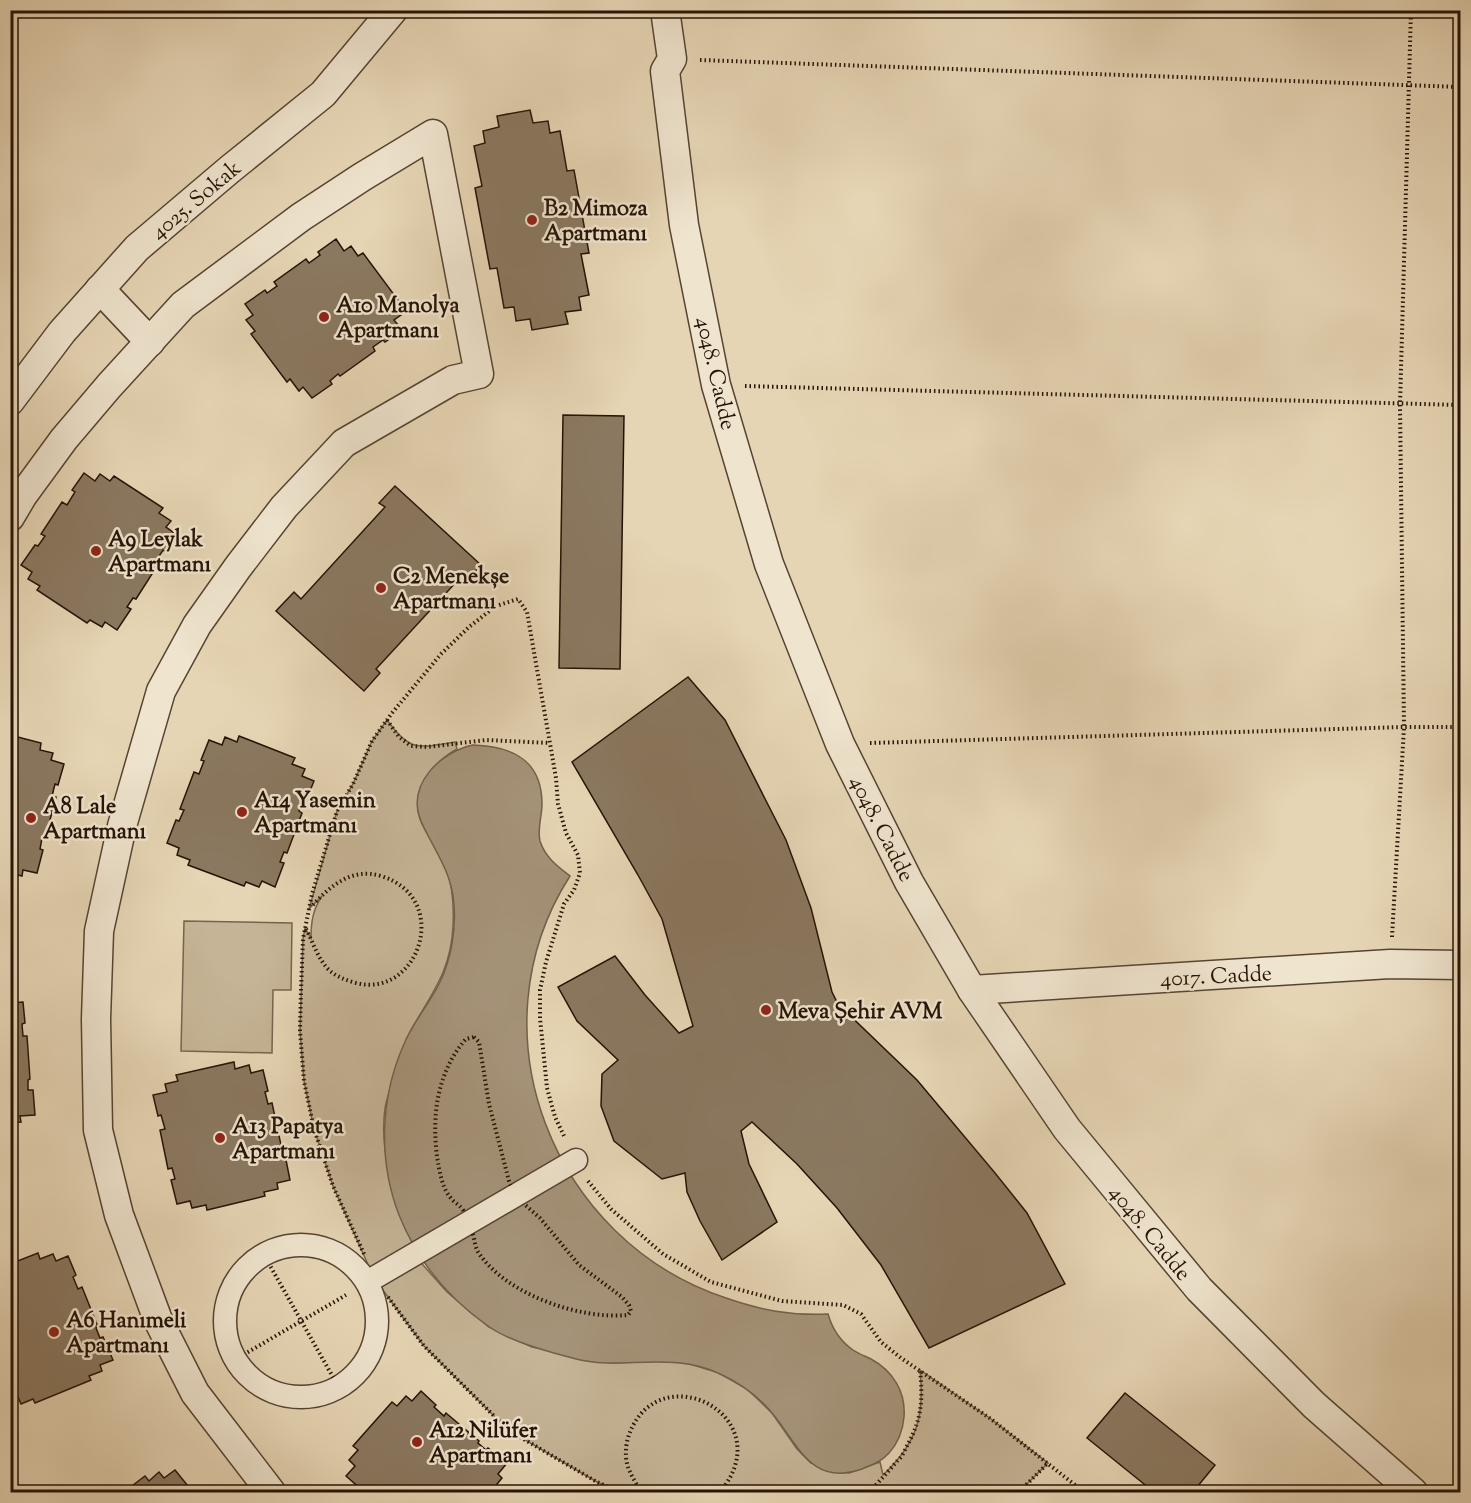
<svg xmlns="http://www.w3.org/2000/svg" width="1471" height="1503" viewBox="0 0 1471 1503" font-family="'Sorts Mill Goudy',serif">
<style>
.green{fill:#c5b496;stroke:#76644e;stroke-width:1.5}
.water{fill:#a59379;stroke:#72604b;stroke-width:1.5}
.building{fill:#8a7860;stroke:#261306;stroke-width:1.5}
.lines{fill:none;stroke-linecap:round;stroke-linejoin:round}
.pedestrian-casing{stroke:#564432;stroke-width:25}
.minor-casing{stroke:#564432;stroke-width:31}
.path{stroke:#261306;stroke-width:4;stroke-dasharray:1.5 3;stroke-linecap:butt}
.pedestrian{stroke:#efe4ce;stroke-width:22}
.minor{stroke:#efe4ce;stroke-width:28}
.poi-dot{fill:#8f2418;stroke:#efe4ce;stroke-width:2}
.labels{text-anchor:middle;stroke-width:5;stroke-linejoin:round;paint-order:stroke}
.street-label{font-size:22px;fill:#261306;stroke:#efe4ce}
.poi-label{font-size:22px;font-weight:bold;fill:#261306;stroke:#efe4ce;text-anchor:start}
</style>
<rect width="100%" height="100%" fill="#e6d5b4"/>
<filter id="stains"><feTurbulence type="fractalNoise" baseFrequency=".00333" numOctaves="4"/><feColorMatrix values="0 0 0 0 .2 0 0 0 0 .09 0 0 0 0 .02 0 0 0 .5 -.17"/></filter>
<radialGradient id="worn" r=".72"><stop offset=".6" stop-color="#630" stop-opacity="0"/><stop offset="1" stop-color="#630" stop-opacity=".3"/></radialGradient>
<g class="green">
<path d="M387 720C410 752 418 748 455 742L457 749C434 762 410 789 420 819 426 836 440 850 446 867 453 887 454 906 453 926 451 971 432 993 411 1030 403 1045 399 1060 394 1077 391 1087 387 1097 385 1108 378 1160 399 1205 417 1253L415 1256 447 1292 489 1327 532 1347 611 1363 654 1361 687 1363 719 1373 747 1389 772 1413 797 1449 811 1463 849 1473 880 1462 883 1475C917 1443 925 1416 920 1370L991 1419 1048 1463 1024 1487 1015 1492H645L640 1489 641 1492H620L597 1482 508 1430 424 1346 374 1278 333 1186 314 1129 304 1081 300 1031 303 939 305 928 311 938C311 922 313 909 322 896L309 909 337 811 353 784 372 741Z"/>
<path d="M184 921 292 923 291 990H273L272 1053 181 1051Z"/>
</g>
<path class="water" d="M473 745C511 746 542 759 542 804 542 817 537 828 540 841 545 857 557 866 570 876 470 1032 553 1241 726 1298 761 1310 790 1316 828 1314 832 1328 840 1341 853 1350 859 1354 865 1356 871 1359 893 1371 906 1392 904 1417 903 1430 898 1443 889 1453 881 1462 873 1464 862 1469 811 1487 798 1444 772 1413 758 1396 740 1383 720 1374 685 1357 649 1363 611 1363 591 1364 573 1358 554 1353 532 1347 506 1339 488 1326 448 1298 417 1260 399 1215 378 1160 380 1098 404 1044 413 1022 430 1003 440 982 451 959 456 930 454 905 452 871 434 851 421 821 406 785 440 752 473 745Z"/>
<g class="building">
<path d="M530 110 533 123 548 121 550 133 560 131 567 171 574 170 589 253 581 254 589 295 579 297 581 310 565 312 568 324 532 330 530 319 516 321 514 307 504 308 497 268 490 269 475 188 482 186 474 146 485 143 483 131 499 127 497 116Z"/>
<path d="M336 239 344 251 351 246 358 256 363 253 398 300 393 304 401 315 394 320 402 330 385 342 383 340 373 347 375 351 340 376 338 374 330 381 332 384 312 398 303 387 299 391 290 379 287 382 251 334 255 331 246 320 253 315 245 304 265 290 267 293 277 286 274 282 306 259 309 263 320 255 318 252Z"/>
<path d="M563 415 624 416 620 669 559 668Z"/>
<path d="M84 473 95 481 100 474 110 481 114 476 163 508 159 513 171 521 166 527 177 535 166 552 163 550 156 561 159 563 136 599 133 598 127 607 131 609 117 630 105 622 102 627 90 620 87 623 37 590 40 586 28 579 32 572 21 565 35 545 38 546 45 536 41 534 62 502 67 505 75 492 72 490Z"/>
<path d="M395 486 481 565 464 583 459 579 376 669 380 673 364 691 276 611 294 592 301 599 385 507 379 503Z"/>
<path d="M688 677 725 720 786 840 811 908 832 992 838 1004 917 1080 995 1173 1027 1213 1065 1284 929 1348 881 1265 837 1208 797 1164 752 1122 741 1131 749 1164 777 1222 722 1260 700 1221 687 1192 685 1173 662 1179 614 1141 601 1106 602 1074 618 1060 577 1021 558 987 615 956 645 995 679 1033 693 1026 662 919 638 875 572 762Z"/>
<path d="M10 735 41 743 40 750 53 753 51 760 64 764 58 785 55 784 52 796 56 797 45 839 42 838 40 849 43 850 37 873 23 870 22 876 10 873Z"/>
<path d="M239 736 295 758 292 764 305 769 302 776 314 781 306 801 303 799 299 811 302 813 287 853 284 852 280 862 284 863 275 887 262 881 259 887 246 882 244 886 188 865 190 860 177 855 179 848 167 843 176 820 179 821 184 810 180 809 194 772 199 774 204 761 201 760 209 740 222 745 225 737 237 742Z"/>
<path d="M23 1002 25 1023 22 1024 23 1036H27L30 1079 28 1080V1090H33L35 1115 20 1116 21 1122 10 1123V1003Z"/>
<path d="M234 1062 235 1069 249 1065 251 1073 263 1070 268 1091 265 1092 268 1104 272 1103 281 1145 279 1146 281 1156 285 1155 290 1180 277 1183 278 1189 264 1192 265 1196 207 1210 206 1205 192 1208 190 1201 177 1204 171 1180 175 1179 172 1168 168 1169 160 1130 165 1129 161 1115 158 1116 153 1095 167 1092 165 1084 178 1081 176 1075Z"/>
<path d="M38 1253 40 1259 53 1254 56 1261 68 1256 76 1275 73 1277 78 1289 82 1287 98 1327 96 1328 100 1338 103 1337 113 1360 100 1365 102 1371 89 1376 91 1380 35 1403 33 1399 21 1404 18 1397 10 1400V1264Z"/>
<path d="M421 1391 436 1405 434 1407 444 1416 446 1413 479 1441 478 1443 486 1450 488 1448 507 1463 498 1474 502 1478 493 1489 496 1492H370L364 1487 362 1490 346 1476 355 1466 349 1460 358 1450 353 1446 392 1402 397 1406 406 1396 412 1401Z"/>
<path d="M1125 1393 1215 1465 1193 1492H1154L1087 1438Z"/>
<path d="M175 1470 188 1486 186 1489 188 1492H124L145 1476 149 1481 159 1472 164 1478Z"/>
</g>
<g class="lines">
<g class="pedestrian-casing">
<g id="pedestrian">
<circle cx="301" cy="1321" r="76"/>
<path d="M367 1282 576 1160"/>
</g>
</g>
<g class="minor-casing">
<g id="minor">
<path d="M665 10 672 59 665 71 684 225 716 385 769 564 840 744 909 882 972 990 1067 1129 1199 1289 1314 1405 1413 1492"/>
<path d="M100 289 150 342"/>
<path d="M10 401 62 332 137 248 229 170 323 94 393 10"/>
<path d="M10 517 23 495 64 439 109 386 183 305 301 217 362 177 433 134 479 374 453 380 344 443 284 507 238 567 197 625 161 691 122 826 99 931 96 1019 98 1130 119 1215 158 1320 195 1393 271 1492"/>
<path d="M972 990 1390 964 1460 965"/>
</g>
</g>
<g class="path">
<path d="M700 60 1460 87"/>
<path d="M745 386 1460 405"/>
<path d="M387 720 399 737 411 746 427 747 486 740 550 743"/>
<path d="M870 743 1404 727H1460"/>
<path d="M306 929C313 942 317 957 328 969 335 976 345 980 356 983 419 999 453 898 381 876 351 867 329 887 311 907"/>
<path d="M1392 937 1404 727 1400 405 1411 10"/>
<path d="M474 1037 479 1042 489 1104 509 1181 515 1196 540 1218 579 1265 622 1297 629 1305 631 1311 628 1315C580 1320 505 1294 478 1252 474 1245 475 1237 471 1230 468 1225 468 1229 466 1223 465 1218 465 1215 463 1210 459 1204 454 1203 450 1197 443 1189 440 1174 438 1163 431 1119 436 1073 466 1039Z"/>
<path d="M588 1181 611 1209 663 1254 711 1282 782 1301 843 1305 861 1314 881 1342 901 1358 991 1419 1084 1492"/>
<path d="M364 1254 333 1186 314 1129 304 1081 300 1031 301 990 303 939 312 894 337 811 353 784 372 741 392 713 441 654 469 627 496 606 518 599 527 612 556 778 558 804 566 833 578 855 580 873 574 890 564 904 546 962 540 990V1018L547 1088 555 1117 565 1138"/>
<path d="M264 1255 338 1386"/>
<path d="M388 1297 424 1346 508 1430 597 1482 620 1492"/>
<path d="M236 1359 346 1295"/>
<path d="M641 1492C638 1486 633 1479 630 1472 624 1460 625 1444 630 1432 662 1354 782 1418 720 1492"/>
<path d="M870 1492C879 1481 889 1471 898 1460 903 1456 905 1449 908 1444 922 1418 923 1399 920 1370"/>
<path d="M1015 1492 1024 1487 1048 1463"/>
</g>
<use href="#pedestrian" class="pedestrian"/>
<use href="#minor" class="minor"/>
</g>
<g class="poi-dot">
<circle cx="532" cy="220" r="6"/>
<circle cx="324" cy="317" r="6"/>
<circle cx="96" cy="551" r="6"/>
<circle cx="381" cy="588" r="6"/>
<circle cx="242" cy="812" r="6"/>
<circle cx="31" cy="818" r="6"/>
<circle cx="766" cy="1010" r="6"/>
<circle cx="220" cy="1138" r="6"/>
<circle cx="54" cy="1332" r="6"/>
<circle cx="417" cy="1442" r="6"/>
</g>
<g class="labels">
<g class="street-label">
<text transform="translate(195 199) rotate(-40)" y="8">4025. Sokak</text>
<text transform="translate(717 373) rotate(77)" y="8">4048. Cadde</text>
<text transform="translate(883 828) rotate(63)" y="8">4048. Cadde</text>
<text transform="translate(1216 975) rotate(-3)" y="8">4017. Cadde</text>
<text transform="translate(1151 1232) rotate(51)" y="8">4048. Cadde</text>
</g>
<g class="poi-label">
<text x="544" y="215">B2 Mimoza<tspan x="544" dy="25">Apartmanı</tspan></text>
<text x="336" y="312">A10 Manolya<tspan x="336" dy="25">Apartmanı</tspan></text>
<text x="108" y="546">A9 Leylak<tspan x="108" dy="25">Apartmanı</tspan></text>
<text x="393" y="583">C2 Menekşe<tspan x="393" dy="25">Apartmanı</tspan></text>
<text x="254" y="807">A14 Yasemin<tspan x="254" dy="25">Apartmanı</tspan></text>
<text x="43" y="813">A8 Lale<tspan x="43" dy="25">Apartmanı</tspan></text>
<text x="778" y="1018">Meva Şehir AVM</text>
<text x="232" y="1133">A13 Papatya<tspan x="232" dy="25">Apartmanı</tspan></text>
<text x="66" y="1327">A6 Hanımeli<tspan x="66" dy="25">Apartmanı</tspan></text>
<text x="429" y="1437">A12 Nilüfer<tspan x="429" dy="25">Apartmanı</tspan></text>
</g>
</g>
<rect width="1471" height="1503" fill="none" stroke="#e6d5b4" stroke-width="36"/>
<rect x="12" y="12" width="1447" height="1479" fill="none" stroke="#261306" stroke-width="3"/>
<rect x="18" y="18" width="1435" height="1467" fill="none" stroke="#261306" stroke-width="1.5"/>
<rect width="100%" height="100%" filter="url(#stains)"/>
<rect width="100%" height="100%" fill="url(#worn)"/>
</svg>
